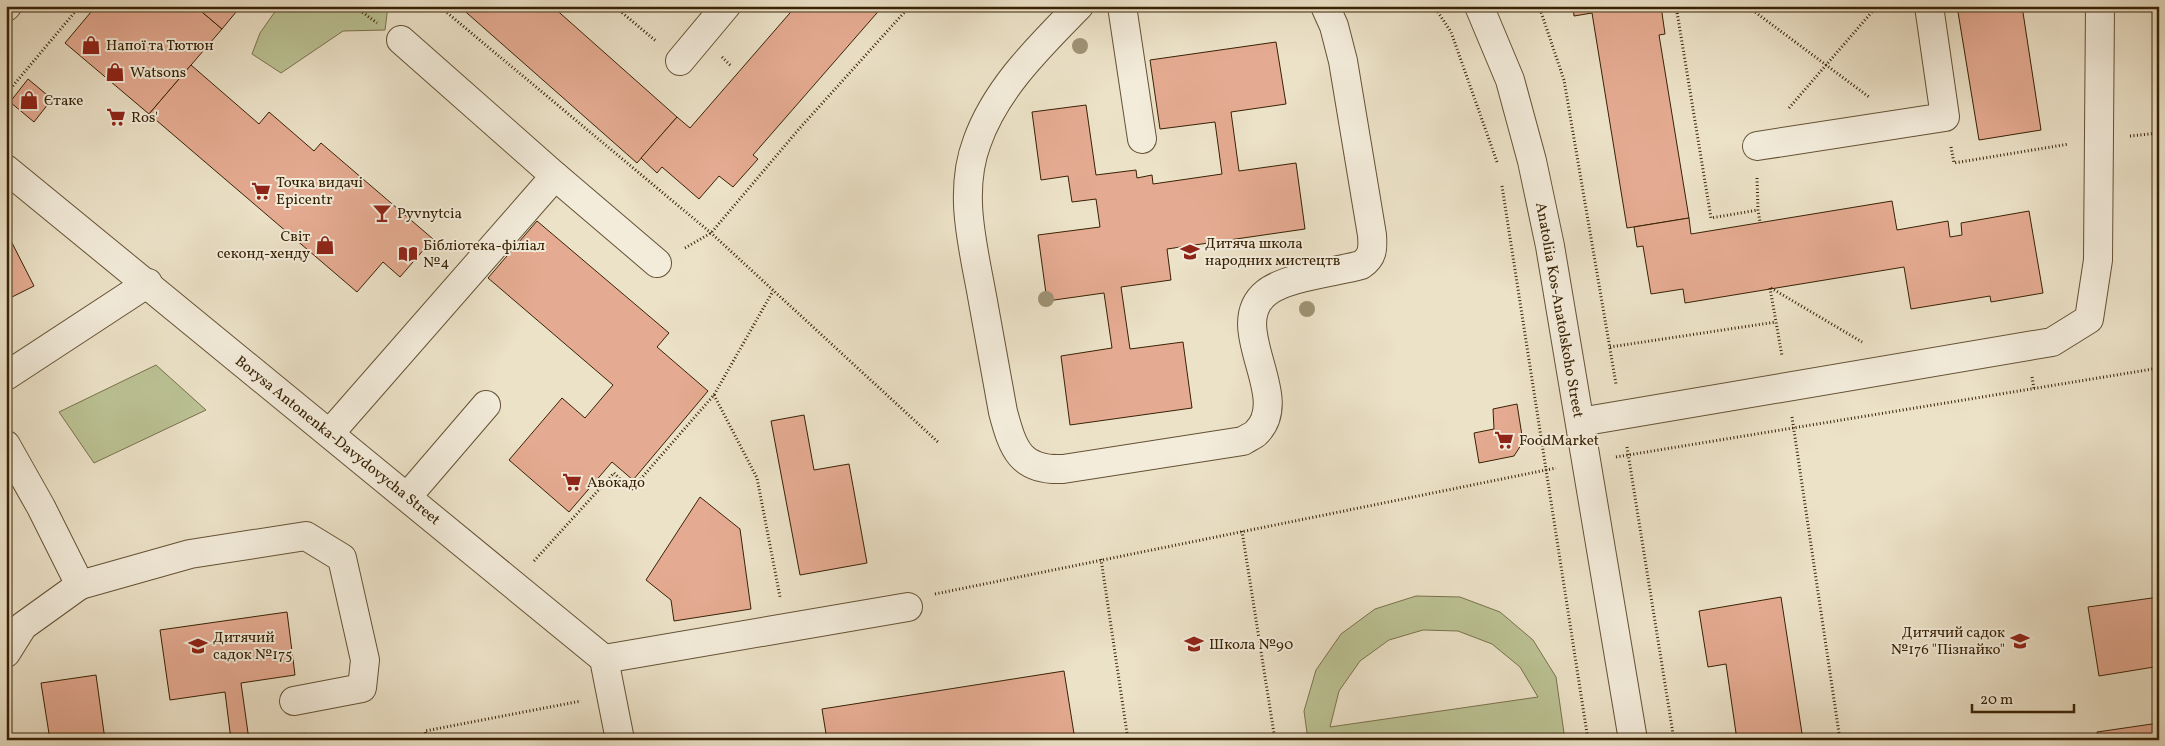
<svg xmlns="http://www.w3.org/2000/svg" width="2165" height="746" viewBox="0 0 2165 746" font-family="Vollkorn,serif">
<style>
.green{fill:#bbc294;stroke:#7a724c;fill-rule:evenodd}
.building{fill:#e5ab92;stroke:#382204}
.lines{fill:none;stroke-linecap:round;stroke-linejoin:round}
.minor-casing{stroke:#655235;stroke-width:30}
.path{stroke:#382204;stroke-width:3;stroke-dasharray:1 2.5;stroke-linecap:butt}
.minor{stroke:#f3ecdb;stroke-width:28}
.tree{fill:#9e9374}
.labels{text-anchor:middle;stroke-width:4;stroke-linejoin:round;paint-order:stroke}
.poi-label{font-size:15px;fill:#382204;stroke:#f3ecdb;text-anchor:start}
.street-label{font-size:15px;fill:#382204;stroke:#f3ecdb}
</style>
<rect width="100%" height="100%" fill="#ece2c8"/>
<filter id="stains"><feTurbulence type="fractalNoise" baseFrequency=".004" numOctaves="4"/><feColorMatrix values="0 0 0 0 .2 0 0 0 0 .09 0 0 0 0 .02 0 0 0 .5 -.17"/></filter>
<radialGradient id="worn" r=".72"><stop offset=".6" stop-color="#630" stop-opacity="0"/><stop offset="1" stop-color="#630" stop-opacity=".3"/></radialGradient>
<g class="green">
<path d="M279 6H388L385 30 343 31 281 73 252 54 260 33Z"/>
<path d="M156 365 206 410 94 463 59 412Z"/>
<path d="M1416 596 1460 597 1500 612 1533 640 1556 677 1565 740H1308L1304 711 1316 670 1341 634 1375 609ZM1423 630 1458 631 1492 644 1520 667 1538 697 1330 727 1339 691 1360 661 1389 640Z"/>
</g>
<g class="building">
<path d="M96 6H195L222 29 149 114 65 43Z"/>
<path d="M195 6H241L222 29Z"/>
<path d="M459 6H552L677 117 637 163Z"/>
<path d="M796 6H883L753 155 758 159 733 187 719 176 699 199 662 167 657 173 641 158 677 117 690 128Z"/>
<path d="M1573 6H1661L1665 34 1659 35 1689 218 1627 228 1592 13 1574 16Z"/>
<path d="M1957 6H2022L2041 130 1979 140Z"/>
<path d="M1276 42 1286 104 1231 112 1239 171 1296 163 1305 229 1167 249 1171 280 1121 287 1130 349 1183 342 1192 408 1070 425 1061 356 1112 348 1104 293 1047 301 1038 235 1100 227 1096 199 1072 202 1068 176 1041 180 1032 112 1086 105 1096 175 1136 170 1137 178 1152 175 1153 184 1222 174 1215 122 1160 129 1150 60Z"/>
<path d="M191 65 259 124 269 112 314 151 321 143 433 239 400 277 383 262 357 292 149 114Z"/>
<path d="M28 79 52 99 34 122 10 102Z"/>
<path d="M1892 201 1897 230 1948 221 1950 237 1962 235 1961 223 2029 211 2043 293 1991 302 1990 296 1911 309 1904 267 1685 303 1683 289 1651 294 1643 246 1637 247 1634 227 1689 218 1691 234Z"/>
<path d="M537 221 669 333 657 347 708 391 633 480 612 462 569 512 509 460 562 398 585 418 613 385 488 278Z"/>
<path d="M9 237 34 286 6 300V238Z"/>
<path d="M1517 404 1523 442 1514 456 1479 463 1474 433 1494 429 1493 409Z"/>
<path d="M804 415 814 470 849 464 867 563 800 575 771 421Z"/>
<path d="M700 497 740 529 751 609 674 621 671 600 646 580Z"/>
<path d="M1781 597 1803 740H1737L1726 664 1708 667 1699 611Z"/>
<path d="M2159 597V697L2154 667 2099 676 2088 607Z"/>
<path d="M287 612 295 675 241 683 249 740H231L225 692 170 700 160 630Z"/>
<path d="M1064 671 1075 740H1005L1004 736 979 740H827L822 709Z"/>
<path d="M96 675 105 740H50L41 683Z"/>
<path d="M2159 723V740H2098L2097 732Z"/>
<path d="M306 734 307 740H266Z"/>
</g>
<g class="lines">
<g class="minor-casing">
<g id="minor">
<path d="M1079 6C1040 46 996 88 977 142 958 192 973 246 982 296 989 335 996 374 1003 412 1013 449 1020 471 1063 469L1243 441C1247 438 1253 436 1256 433 1294 397 1224 327 1266 293 1285 277 1336 272 1361 265 1373 257 1373 249 1372 235L1343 61 1334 26 1325 6"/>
<path d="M1122 6 1142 139"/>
<path d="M1479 6 1510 80 1532 161 1550 246 1633 740"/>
<path d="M6 7 7 6"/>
<path d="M680 61 726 6"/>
<path d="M1757 146 1945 117 1929 6"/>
<path d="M6 169 604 659 620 740"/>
<path d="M555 176 657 263"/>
<path d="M6 376 148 283"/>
<path d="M1580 422 2052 342 2089 319 2098 260 2100 6"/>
<path d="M330 433 555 176 401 40"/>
<path d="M6 445 41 507 80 585 23 626 6 653"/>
<path d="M407 497 486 405"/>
<path d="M80 585 190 554 306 536 342 558 365 660 362 688 294 701"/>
<path d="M604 659 908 607"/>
</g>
</g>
<g class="path">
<path d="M354 6 377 23"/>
<path d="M439 6 711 233 939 443"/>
<path d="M614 6 656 41"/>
<path d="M1434 6 1451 32 1497 162"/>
<path d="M1539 6 1564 80 1616 384"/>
<path d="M1676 6 1711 218 1758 210"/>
<path d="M1747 6 1869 97"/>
<path d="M722 57 731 66"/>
<path d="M6 94 80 6"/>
<path d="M1789 108 1877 6"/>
<path d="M2130 136 2159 133"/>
<path d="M1951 147 1954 163 2069 144"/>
<path d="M1757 178 1758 210 1760 222"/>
<path d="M1502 186 1588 740"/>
<path d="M685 248 711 233 799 129 910 6"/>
<path d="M1770 288 1782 356"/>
<path d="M1771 288 1862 342"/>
<path d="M1610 347 1776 322"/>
<path d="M2032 377 2034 389"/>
<path d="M714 395 757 478 780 597"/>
<path d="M1792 417 1840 740"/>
<path d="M1627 447 1674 740"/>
<path d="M1616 457 2159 368"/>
<path d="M1242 531 1275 740"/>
<path d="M1101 559 1128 740"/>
<path d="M534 561 614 473 631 490 714 395 773 291"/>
<path d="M935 594 1556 468"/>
<path d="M427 740 425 731 581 701"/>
</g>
<use href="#minor" class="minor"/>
</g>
<g class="tree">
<circle cx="1080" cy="46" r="8"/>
<circle cx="1046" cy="299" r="8"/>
<circle cx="1307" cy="309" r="8"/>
</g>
<defs>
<g id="shop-bare" transform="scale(1.5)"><path d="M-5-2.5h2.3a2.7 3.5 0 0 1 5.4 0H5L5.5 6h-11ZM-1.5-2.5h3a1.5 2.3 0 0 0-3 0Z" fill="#8f2418" stroke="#f3ecdb" stroke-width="2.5" paint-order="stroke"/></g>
<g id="supermarket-bare" transform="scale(1.5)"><path d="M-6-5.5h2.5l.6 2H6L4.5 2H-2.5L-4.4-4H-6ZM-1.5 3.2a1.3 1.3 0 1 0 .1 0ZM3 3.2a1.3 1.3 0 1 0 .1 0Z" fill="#8f2418" stroke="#f3ecdb" stroke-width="2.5" paint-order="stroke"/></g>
<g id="bar-bare" transform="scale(1.5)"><path d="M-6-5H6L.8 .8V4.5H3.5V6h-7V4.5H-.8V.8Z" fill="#8f2418" stroke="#f3ecdb" stroke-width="2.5" paint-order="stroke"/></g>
<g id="school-bare" transform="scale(1.5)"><path d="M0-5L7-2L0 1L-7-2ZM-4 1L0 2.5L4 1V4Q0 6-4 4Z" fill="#8f2418" stroke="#f3ecdb" stroke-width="2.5" paint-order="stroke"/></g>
<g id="library-bare" transform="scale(1.5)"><path d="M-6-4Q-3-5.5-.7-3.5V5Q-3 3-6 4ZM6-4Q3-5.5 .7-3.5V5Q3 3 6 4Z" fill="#8f2418" stroke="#f3ecdb" stroke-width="2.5" paint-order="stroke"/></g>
</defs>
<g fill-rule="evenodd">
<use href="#shop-bare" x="91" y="45"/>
<use href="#shop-bare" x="115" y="72"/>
<use href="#shop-bare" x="29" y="100"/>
<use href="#supermarket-bare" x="116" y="117"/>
<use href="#supermarket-bare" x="261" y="191"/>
<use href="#bar-bare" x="382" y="213"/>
<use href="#shop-bare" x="325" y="245"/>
<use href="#school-bare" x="1190" y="252"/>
<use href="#library-bare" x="408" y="254"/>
<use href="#supermarket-bare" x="1504" y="440"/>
<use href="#supermarket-bare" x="572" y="482"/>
<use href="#school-bare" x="2020" y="641"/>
<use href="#school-bare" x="1194" y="644"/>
<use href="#school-bare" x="198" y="646"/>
</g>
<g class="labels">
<g class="poi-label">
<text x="106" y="50">Напої та Тютюн</text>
<text x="130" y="77">Watsons</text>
<text x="44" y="105">Єтаке</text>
<text x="131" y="122">Ros'</text>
<text x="276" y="187">Точка видачі<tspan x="276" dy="17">Epicentr</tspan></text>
<text x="397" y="218">Pyvnytcia</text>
<text x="310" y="241" text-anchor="end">Світ<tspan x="310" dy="17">секонд-хенду</tspan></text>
<text x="1205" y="248">Дитяча школа<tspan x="1205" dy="17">народних мистецтв</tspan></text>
<text x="423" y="250">Бібліотека-філіал<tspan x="423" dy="17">№4</tspan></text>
<text x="1519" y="445">FoodMarket</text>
<text x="587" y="487">Авокадо</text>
<text x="2005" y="637" text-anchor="end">Дитячий садок<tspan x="2005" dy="17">№176 "Пізнайко"</tspan></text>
<text x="213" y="642">Дитячий<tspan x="213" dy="17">садок №175</tspan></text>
<text x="1209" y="649">Школа №90</text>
</g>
<g class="street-label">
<text transform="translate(1560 310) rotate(80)" y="5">Anatoliia Kos-Anatolskoho Street</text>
<text transform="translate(338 440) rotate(39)" y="5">Borysa Antonenka-Davydovycha Street</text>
</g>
</g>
<rect width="2165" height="746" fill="none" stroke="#ece2c8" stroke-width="25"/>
<rect x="8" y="8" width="2150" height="731" fill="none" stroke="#382204" stroke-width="2.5"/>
<rect x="12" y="12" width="2140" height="721" fill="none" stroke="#382204"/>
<path d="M1972 704v8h102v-8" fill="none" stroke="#382204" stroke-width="2.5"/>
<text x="1980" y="704" font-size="15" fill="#382204" stroke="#f3ecdb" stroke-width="4" paint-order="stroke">20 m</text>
<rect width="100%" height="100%" filter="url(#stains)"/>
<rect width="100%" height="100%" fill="url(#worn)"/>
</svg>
